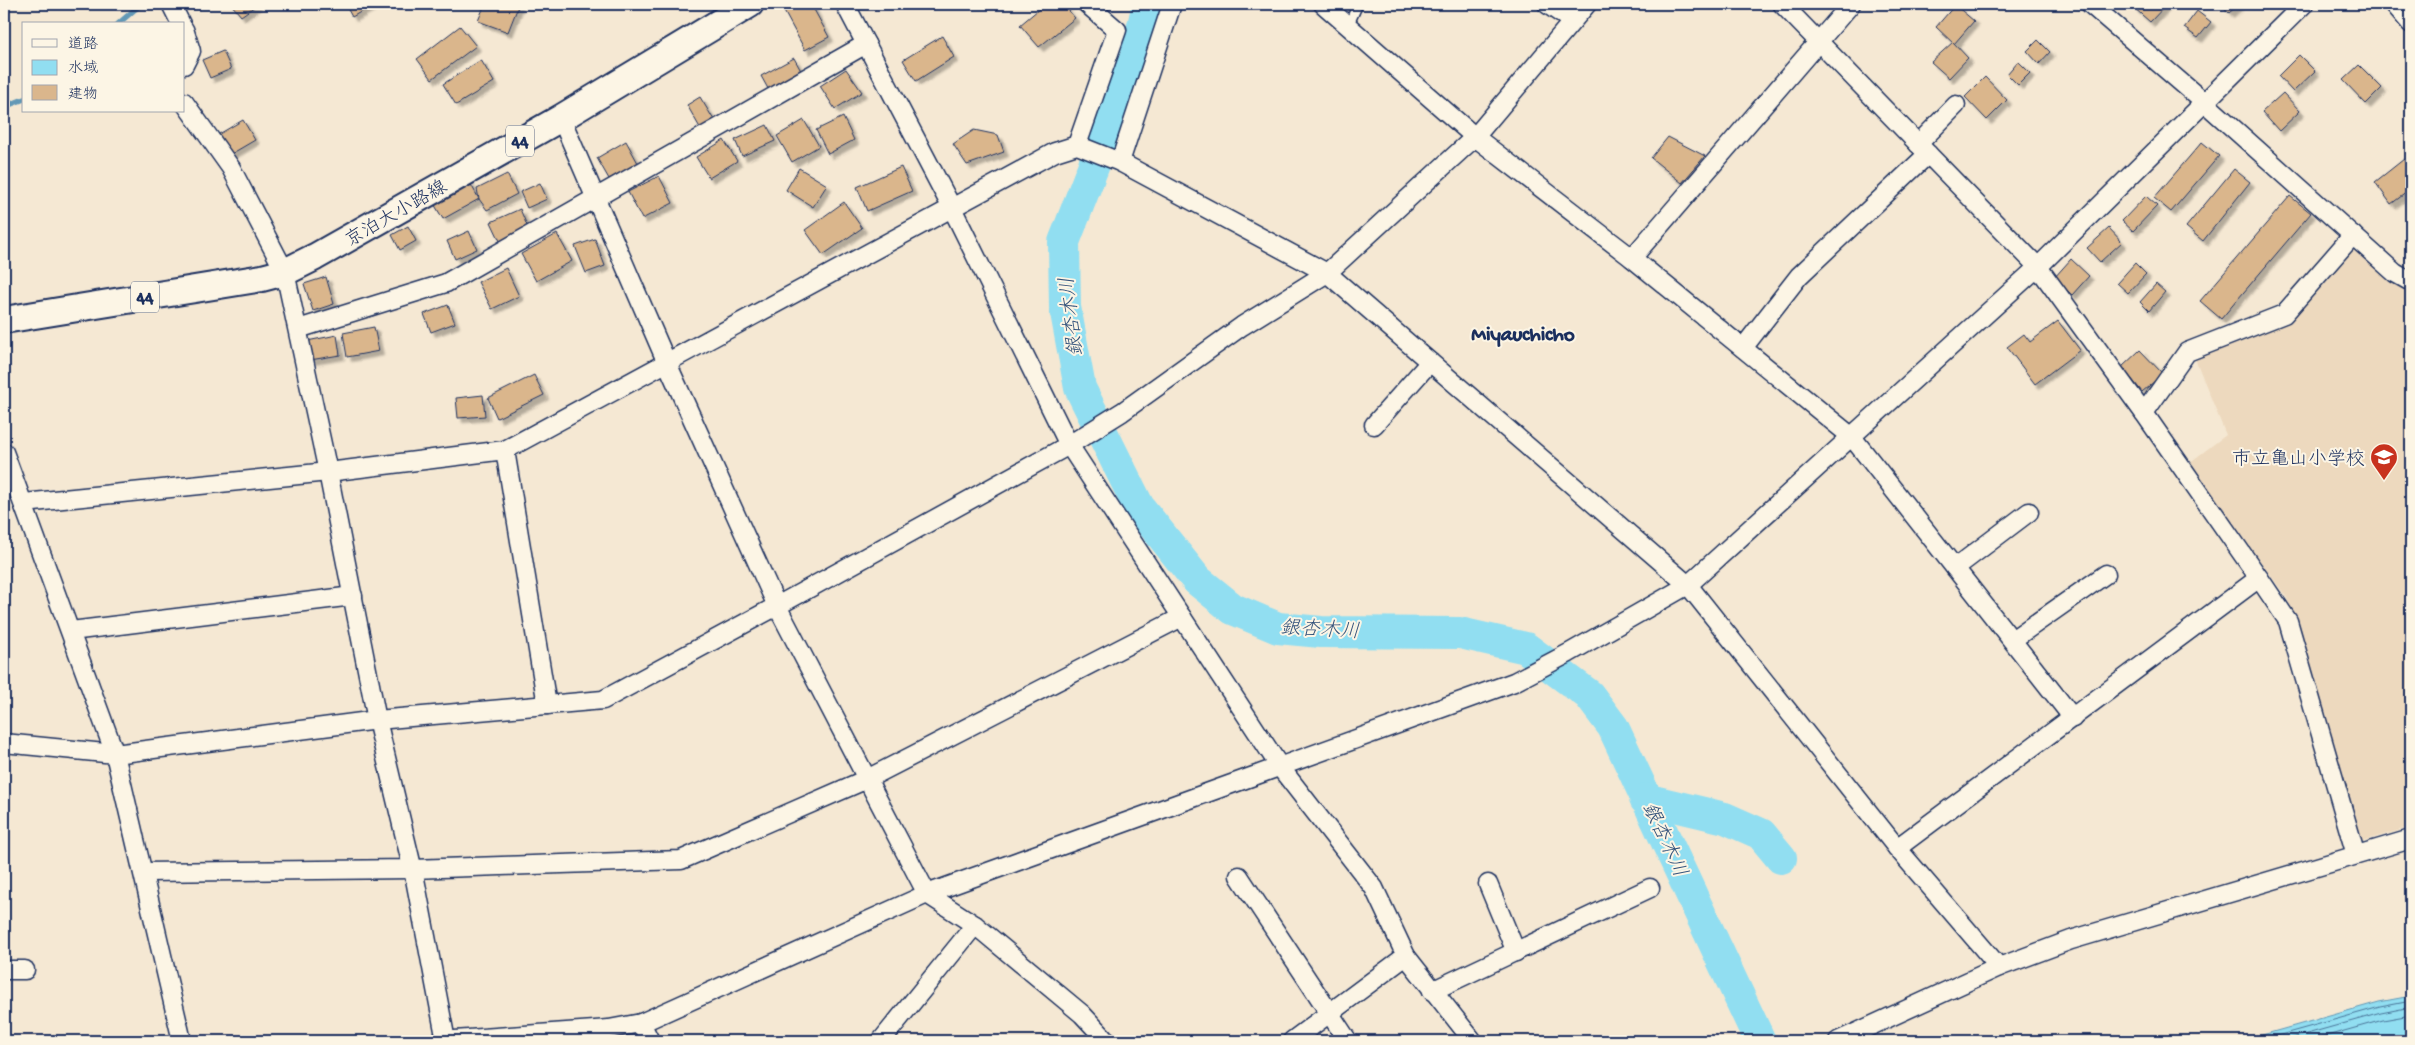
<svg xmlns="http://www.w3.org/2000/svg" width="2415" height="1045" viewBox="0 0 2415 1045" font-family="'Gochi Hand','Klee One',sans-serif">
<style>
.built{fill:#edd9be}
.water{fill:#91def1;stroke:#6298b6}
.lines{fill:none;stroke-linecap:round;stroke-linejoin:round}
.shore{stroke:#4a7599;stroke-width:1}
.stream{stroke:#6298b6;stroke-width:5.5}
.river{stroke:#91def1;stroke-width:32}
.building{fill:#dab68c;stroke:#1b2f5e;filter:url(#shadow)}
.service-casing{stroke:#1b2f5e;stroke-width:12}
.minor-casing{stroke:#1b2f5e;stroke-width:21}
.primary-casing{stroke:#1b2f5e;stroke-width:30}
.service{stroke:#fcf5e5;stroke-width:9}
.minor{stroke:#fcf5e5;stroke-width:18}
.primary{stroke:#fcf5e5;stroke-width:26}
.labels{text-anchor:middle;stroke-width:4;stroke-linejoin:round;paint-order:stroke}
.shield{fill:#fcf5e5;stroke:#5e6a86;stroke-width:1}
.shield-label{font-size:18px;font-weight:bold;fill:#1b2f5e}
.street-label{font-size:19px;fill:#1b2f5e;stroke:#fcf5e5}
.poi-label{font-size:19px;fill:#1b2f5e;stroke:#fcf5e5;text-anchor:end}
.water-label{font-size:20px;font-style:italic;fill:#33527b;stroke:#fcf5e5}
.quarter-label{font-size:21px;font-weight:bold;fill:#1b2f5e;stroke:#fcf5e5}
</style>
<defs>
<filter id="shadow"><feDropShadow dx="4.5" dy="4.5" stdDeviation="1" flood-color="#0004"/></filter>
</defs>
<rect width="100%" height="100%" fill="#f5e8d3"/>
<filter id="ink" filterUnits="userSpaceOnUse"><feTurbulence type="fractalNoise" baseFrequency=".02" numOctaves="2"/><feDisplacementMap in="SourceGraphic" scale="10" xChannelSelector="R" yChannelSelector="G"/><feConvolveMatrix kernelMatrix="1 2 1 2 8 2 1 2 1" color-interpolation-filters="sRGB"/></filter>
<g filter="url(#ink)">
<path class="built" d="M2356 249 2411 290V827L2363 841 2358 838 2287 598 2189 463 2226 435 2194 356 2289 320 2347 251Z"/>
<path class="water" d="M2411 996V1041H2241L2379 1002Z"/>
<g class="lines">
<g class="shore">
<path d="M2259 1041 2380 1007 2411 1001"/>
<path d="M2282 1041 2381 1013 2411 1007"/>
<path d="M2309 1041 2383 1020 2411 1015"/>
</g>
<g class="stream">
<path d="M118 24 141 4"/>
<path d="M4 107 24 99"/>
</g>
<g class="river">
<path d="M1148 4 1136 56 1064 242 1065 307 1080 388 1139 507 1197 580 1233 609 1278 628 1321 632 1460 633 1526 648 1589 695 1613 727 1760 1041"/>
<path d="M1645 799 1725 818 1761 834 1781 858"/>
</g>
</g>
<g class="building">
<path d="M231 4H258L241 16Z"/>
<path d="M345 4H374L352 17Z"/>
<path d="M485 4H519L508 32 478 21Z"/>
<path d="M780 4H811L829 37 805 50Z"/>
<path d="M1045 4H1063L1075 18 1039 47 1020 25Z"/>
<path d="M2136 4H2167L2150 22 2133 7Z"/>
<path d="M2221 4H2239L2229 13Z"/>
<path d="M1955 5 1974 21 1954 44 1936 27Z"/>
<path d="M2197 11 2211 22 2198 38 2184 28Z"/>
<path d="M460 26 476 46 432 79 417 59Z"/>
<path d="M942 36 954 57 916 81 903 60Z"/>
<path d="M2038 40 2050 52 2039 64 2027 51Z"/>
<path d="M1953 42 1968 58 1949 78 1931 62Z"/>
<path d="M223 51 231 69 210 78 202 60Z"/>
<path d="M2299 55 2315 71 2293 92 2278 76Z"/>
<path d="M794 58 805 78 772 96 761 76Z"/>
<path d="M481 60 494 82 456 105 443 84Z"/>
<path d="M2018 61 2030 73 2018 85 2007 74Z"/>
<path d="M2359 65 2382 88 2366 104 2343 80Z"/>
<path d="M846 69 862 92 835 109 820 86Z"/>
<path d="M1985 77 2007 100 1987 120 1965 97Z"/>
<path d="M2283 93 2300 111 2279 131 2262 112Z"/>
<path d="M700 97 717 125 703 133 687 105Z"/>
<path d="M843 117 854 140 828 154 816 130Z"/>
<path d="M243 120 255 140 226 157 214 137Z"/>
<path d="M804 120 819 146 792 162 777 136Z"/>
<path d="M767 125 775 141 742 156 735 140Z"/>
<path d="M974 130 998 135 1004 152 967 165 953 144Z"/>
<path d="M1668 137 1705 156 1682 183 1651 158Z"/>
<path d="M724 140 737 161 709 178 696 157Z"/>
<path d="M626 141 638 163 609 179 597 158Z"/>
<path d="M2202 142 2219 156 2171 212 2154 198Z"/>
<path d="M2404 159 2411 168V189L2391 204 2375 182Z"/>
<path d="M901 167 912 191 867 211 857 187Z"/>
<path d="M799 168 827 185 813 207 786 190Z"/>
<path d="M2234 169 2250 182 2203 241 2186 227Z"/>
<path d="M507 174 517 194 487 210 479 199 477 189Z"/>
<path d="M659 176 673 203 642 219 628 192Z"/>
<path d="M469 181 479 199 443 219 433 202Z"/>
<path d="M540 183 547 199 527 208 520 192Z"/>
<path d="M2146 196 2157 206 2133 231 2122 221Z"/>
<path d="M2290 196 2311 213 2221 319 2200 301Z"/>
<path d="M844 202 862 228 823 255 805 230Z"/>
<path d="M520 209 528 228 500 241 491 222Z"/>
<path d="M408 226 416 241 400 250 392 235Z"/>
<path d="M2109 228 2122 242 2100 262 2087 248Z"/>
<path d="M469 231 477 249 455 259 447 241Z"/>
<path d="M557 234 572 261 536 281 521 254Z"/>
<path d="M595 239 605 266 586 273 575 246Z"/>
<path d="M2071 259 2089 276 2072 295 2054 278Z"/>
<path d="M2135 263 2146 274 2128 293 2117 283Z"/>
<path d="M506 268 519 296 492 309 478 282Z"/>
<path d="M326 277 334 304 313 311 304 284Z"/>
<path d="M2156 284 2165 292 2149 311 2140 302Z"/>
<path d="M448 305 455 323 431 332 424 314Z"/>
<path d="M2058 321 2080 350 2035 384 2007 347 2024 334 2030 342Z"/>
<path d="M374 327 379 351 347 357 343 333Z"/>
<path d="M337 335 340 355 310 360 307 341Z"/>
<path d="M2140 350 2163 374 2142 392 2122 367Z"/>
<path d="M534 375 544 395 497 418 488 398Z"/>
<path d="M483 395 485 416 458 418 456 398Z"/>
</g>
<g class="lines">
<g class="service-casing">
<path id="service" d="M1348 26 1358 4"/>
</g>
<g class="minor-casing">
<g id="minor">
<path d="M171 4 181 24"/>
<path d="M845 4 952 208 1069 445 1280 767 1374 888 1406 956 1473 1041"/>
<path d="M1323 4 1475 137 1632 258 1852 437 2073 718"/>
<path d="M1547 4 1572 21"/>
<path d="M1782 4 2038 267 2144 413 2259 578 2288 621 2356 855"/>
<path d="M2090 4 2205 103 2395 273 2411 282"/>
<path d="M2394 4 2411 24"/>
<path d="M184 29 191 51 184 65"/>
<path d="M184 102 231 168 285 272 328 472 377 720 415 879 446 1041"/>
<path d="M561 118 667 363 777 606 927 894 975 925 1082 1014 1107 1041"/>
<path d="M1918 144 1956 105"/>
<path d="M1077 145 1117 30 1087 4"/>
<path d="M1120 162 1172 4"/>
<path d="M1632 258 1851 4"/>
<path d="M298 329 446 283 866 44"/>
<path d="M1743 348 1799 276 1928 154"/>
<path d="M2144 413 2187 352 2284 314 2353 235"/>
<path d="M1374 425 1430 362"/>
<path d="M505 450 547 705"/>
<path d="M4 452 115 754 182 1041"/>
<path d="M24 503 328 472 505 450 1055 152 1077 145 1120 162 1327 273 1688 585 1897 848 1999 967"/>
<path d="M1955 568 2029 512"/>
<path d="M71 631 353 596"/>
<path d="M2012 640 2106 574"/>
<path d="M4 743 115 754 377 720 603 700 777 606 1069 445 1122 412 1242 326 1327 273 1475 137 1587 4"/>
<path d="M1897 848 2259 578"/>
<path d="M143 872 412 869 681 860 867 779 1182 617"/>
<path d="M1239 876 1348 1041"/>
<path d="M1488 884 1516 952"/>
<path d="M4 970H25"/>
<path d="M1432 991 1650 888"/>
<path d="M641 1023 650 1041"/>
<path d="M441 1041 609 1029 641 1023 927 894 1514 682 1569 653 1688 585 2038 267 2304 4"/>
<path d="M881 1041 975 925"/>
<path d="M1292 1041 1406 956"/>
<path d="M1838 1041 1999 967 2071 940 2411 839"/>
</g>
</g>
<g class="primary-casing">
<path id="primary" d="M4 320 262 278 285 272 315 257 561 118 750 4"/>
</g>
<use href="#service" class="service"/>
<use href="#minor" class="minor"/>
<use href="#primary" class="primary"/>
</g>
</g>
<defs>
<g id="school-pin" transform="scale(1.4375)"><path d="M0 17L-7.5 6A9.5 9.5 0 1 1 7.5 6Z" fill="#c8321e" stroke="#fcf5e5"/><path d="M0-5L7-2L0 1L-7-2ZM-4 1L0 2.5L4 1V4Q0 6-4 4Z" fill="#fff"/></g>
</defs>
<g fill-rule="evenodd">
<use href="#school-pin" x="2384" y="457"/>
</g>
<g class="labels">
<g class="shield">
<rect x="506" y="125.5" width="28" height="31" rx="4"/>
<rect x="131" y="281.5" width="28" height="31" rx="4"/>
</g>
<g class="shield-label">
<text x="520" y="147">44</text>
<text x="145" y="303">44</text>
</g>
<g class="street-label">
<text transform="translate(395 212) rotate(-30)" y="7">京泊大小路線</text>
</g>
<g class="poi-label">
<text x="2365" y="464">市立亀山小学校</text>
</g>
<g class="water-label">
<text transform="translate(1070 317) rotate(-97)" y="7">銀杏木川</text>
<text transform="translate(1320 628) rotate(3)" y="7">銀杏木川</text>
<text transform="translate(1666 839) rotate(65)" y="7">銀杏木川</text>
</g>
<g class="quarter-label">
<text x="1523" y="340">Miyauchicho</text>
</g>
</g>
<rect width="2415" height="1045" fill="none" stroke="#fcf5e5" stroke-width="20"/>
<rect x="10" y="10" width="2395" height="1025" fill="none" stroke="#1b2f5e" stroke-width="2" filter="url(#ink)"/>
<rect x="22" y="22" width="162" height="90" fill="#fcf5e5" stroke="#a2a6af"/>
<rect x="32" y="39" width="25" height="8" fill="#fcf5e5" stroke="#a2a6af"/>
<text x="68" y="48" font-size="15" fill="#1b2f5e">道路</text>
<rect x="32" y="60" width="25" height="15" fill="#91def1" stroke="#a2a6af"/>
<text x="68" y="72" font-size="15" fill="#1b2f5e">水域</text>
<rect x="32" y="85" width="25" height="15" fill="#dab68c" stroke="#a2a6af"/>
<text x="68" y="98" font-size="15" fill="#1b2f5e">建物</text>
</svg>
